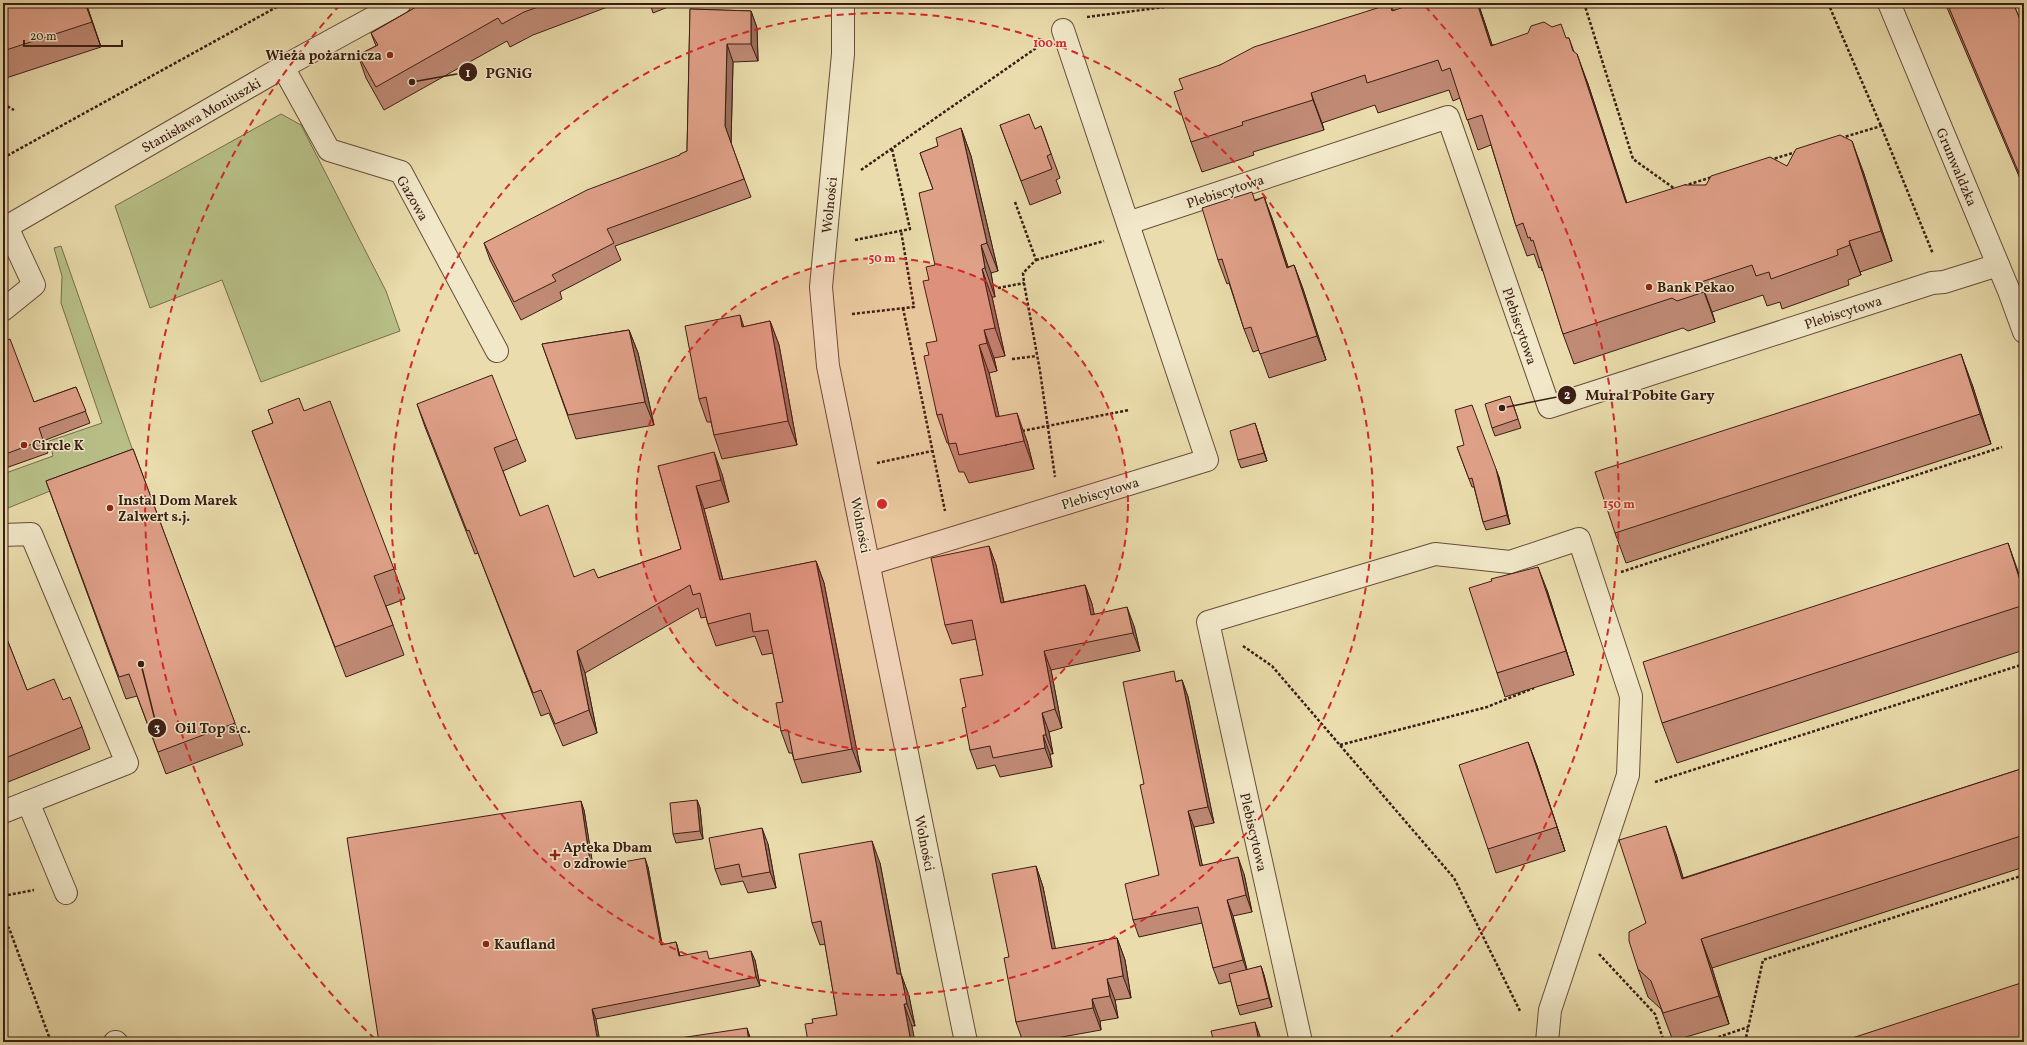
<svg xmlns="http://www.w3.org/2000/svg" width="2027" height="1045" viewBox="0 0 2027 1045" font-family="Vollkorn,serif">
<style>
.green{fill:#b8c088;stroke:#796e4e}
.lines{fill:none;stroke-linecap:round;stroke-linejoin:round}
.minor-casing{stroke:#664d39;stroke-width:24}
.path{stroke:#3a1d13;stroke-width:2.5;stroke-dasharray:3 2;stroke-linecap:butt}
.minor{stroke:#f1e8c9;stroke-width:22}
.wall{fill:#c08a75;stroke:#3a1d13}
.shaded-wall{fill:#9c705f;stroke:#3a1d13}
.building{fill:#dfa088;stroke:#3a1d13}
.ring{fill:none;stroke:#d62828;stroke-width:2;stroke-dasharray:7 5}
.poi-dot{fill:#8f2418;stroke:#f1e8c9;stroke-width:1.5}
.labels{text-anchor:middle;stroke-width:3;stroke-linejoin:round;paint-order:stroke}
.poi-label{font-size:14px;font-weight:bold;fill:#3a1d13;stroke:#f1e8c9;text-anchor:start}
.street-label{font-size:14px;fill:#3a1d13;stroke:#f1e8c9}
.centre{fill:#d62828;stroke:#f1e8c9;stroke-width:2}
.ring-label{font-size:12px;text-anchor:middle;font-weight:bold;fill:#d62828;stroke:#f1e8c9;stroke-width:3;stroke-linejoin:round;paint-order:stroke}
.leader{fill:none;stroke:#3a1d13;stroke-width:1.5}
.callout-dot{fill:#3a1d13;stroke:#f1e8c9;stroke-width:1.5}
.mark-label{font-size:12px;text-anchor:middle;font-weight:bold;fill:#fff}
.callout-label{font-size:15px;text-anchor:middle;font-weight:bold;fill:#3a1d13;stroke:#f1e8c9;stroke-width:3;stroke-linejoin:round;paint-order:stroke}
</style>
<rect width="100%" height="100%" fill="#eadcac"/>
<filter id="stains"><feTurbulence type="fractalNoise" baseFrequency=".005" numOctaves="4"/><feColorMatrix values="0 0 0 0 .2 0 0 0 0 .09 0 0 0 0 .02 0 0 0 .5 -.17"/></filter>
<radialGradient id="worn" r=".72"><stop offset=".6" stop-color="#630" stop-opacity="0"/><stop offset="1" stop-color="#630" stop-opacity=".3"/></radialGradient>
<g class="green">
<path d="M281 114 301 125 386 291 400 331 261 382 222 280 150 308 115 206Z"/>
<path d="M61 246 140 471 60 487 3 510V474L53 456 49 441 102 423 61 303 62 276 54 248Z"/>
</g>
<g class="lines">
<g class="minor-casing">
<g id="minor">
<path d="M843 3V54L821 287 828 366 966 1042"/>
<path d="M1889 3 2009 291 2024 332"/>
<path d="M283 67 329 150 401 172 497 351"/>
<path d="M1128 223 1448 117 1549 407 1932 283 1944 282 1998 265"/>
<path d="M3 229 283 67 400 3"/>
<path d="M3 310 34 285 7 227"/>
<path d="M3 535 31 534 127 763 3 812"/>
<path d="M869 564 1207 460 1063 30"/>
<path d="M28 802 66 893"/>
<path d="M115 1042H116"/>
<path d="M1301 1042 1208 622 1435 554 1510 562 1579 539 1631 696 1628 775 1550 1010 1547 1042"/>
</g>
</g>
<g class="path">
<path d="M1584 3 1633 159 1675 189"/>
<path d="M1828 3 1881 126"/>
<path d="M1087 17 1196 3"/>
<path d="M3 104 14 110"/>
<path d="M1841 138 1881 126 1933 254"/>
<path d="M3 158 284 3"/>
<path d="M1770 160 1796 152"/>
<path d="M861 170 1039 46"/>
<path d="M1684 186 1712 177"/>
<path d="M1015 202 1036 260 1023 273 1024 283 1040 371 1055 477"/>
<path d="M855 240 910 229 892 149"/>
<path d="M1036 260 1104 241"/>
<path d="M998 288 1024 283"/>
<path d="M903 308 945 511"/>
<path d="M852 314 914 307 901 231"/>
<path d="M1012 359 1037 356"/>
<path d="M1022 431 1129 410"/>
<path d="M877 463 932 451"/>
<path d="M1621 572 2002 447"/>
<path d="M1243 646 1272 666 1454 878 1520 1011"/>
<path d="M1340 745 1487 707 1534 688"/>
<path d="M1655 782 2024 664"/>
<path d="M3 896 34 890"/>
<path d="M3 924 9 928 51 1042"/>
<path d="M1599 954 1655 1014 1664 1042"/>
<path d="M1704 1042 1748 1027"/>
<path d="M1745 1042 1763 960 2024 875"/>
</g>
<use href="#minor" class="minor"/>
</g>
<g class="wall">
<path d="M3 3H86L101 47 3 79Z"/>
<path d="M423 3H618L533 35 510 47 507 41 384 110 366 78 358 55 376 46 371 33Z"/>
<path d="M650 3H678L653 13Z"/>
<path d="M1478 3 1492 45 1569 38 1574 52 1588 84 1627 203 1706 185 1787 166 1863 171 1892 261 1860 272 1861 275 1848 280 1849 285 1782 309 1780 302 1767 306 1763 295 1712 312 1715 322 1688 331 1683 328 1574 364 1563 334 1543 270 1542 271 1541 267 1539 268 1534 254 1527 256 1516 226 1491 145 1478 150 1460 98 1453 101 1449 90 1378 113 1375 105 1322 123 1324 130 1253 152 1254 155 1202 172 1191 142 1183 89 1220 65 1390 4 1393 10Z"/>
<path d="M1945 3H2013L2024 29V188Z"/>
<path d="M690 9 751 11 757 28 758 61 733 62 731 143 751 197 615 246 621 260 560 292 562 299 521 320 490 260 484 243 680 155 687 151Z"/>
<path d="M1000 125 1035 129 1041 126 1060 178 1056 180 1061 193 1030 205Z"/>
<path d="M961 128 971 156 998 271 991 273 995 297H992L1005 356 994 358 997 371 989 373 999 417 1027 441 1034 469 969 483 964 472H959L948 443H947L937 415 929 355 937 341 929 280 935 265 933 189 920 153 938 146Z"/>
<path d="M1264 197 1273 221 1288 267 1294 265 1303 289 1326 360 1269 378 1259 350 1253 352 1244 329 1229 283 1227 284 1218 260 1255 200Z"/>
<path d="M770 321 779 345 797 445 722 459 714 435 711 422H707L699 399 744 327Z"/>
<path d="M629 330 638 353 654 425 576 439 542 344Z"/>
<path d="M3 342 34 402 76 387 90 423 43 441 48 453 3 469Z"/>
<path d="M1972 384 1991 444 1626 563 1615 533Z"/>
<path d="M417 404 517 439 526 461 503 471 520 516 574 577 598 578 681 549 658 466 722 474 729 502 704 509 723 580 816 561 824 583 861 772 802 783 794 760 792 753H789L781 731 783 702 773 653 762 655 755 636 716 646 708 624 706 617 701 618 698 608 585 673 597 733 563 746 549 713 541 716 478 553 475 554 425 427Z"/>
<path d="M1513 404 1521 428 1495 436 1492 428Z"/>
<path d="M268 410 304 411 394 569 405 599 386 606 404 655 346 677 252 431 273 423Z"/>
<path d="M1258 432 1267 461 1241 468 1238 460Z"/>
<path d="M1457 447 1499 477 1510 524 1486 530 1483 522 1474 487H1472Z"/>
<path d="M133 449 243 745 166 774 137 696 126 699 46 481Z"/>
<path d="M989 546 996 565 1004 602 1085 585 1092 604 1094 614 1134 626 1140 651 1051 670 1062 728 1049 732 1053 754H1050L1052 767 1000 777 995 765 977 769 970 750 966 707 983 675 976 639 952 644 945 625Z"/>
<path d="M2024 588V650L1677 763 1662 723Z"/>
<path d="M1547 590 1574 675 1505 697 1497 673Z"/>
<path d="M3 629 27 690 63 700 82 727 90 749 8 782 3 770Z"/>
<path d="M1182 680 1188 697 1214 823 1194 827 1202 865 1244 874 1252 912 1233 916 1247 970 1261 966 1264 975 1272 1007 1240 1015 1237 1006 1231 981 1219 984 1213 968 1202 923 1139 937 1133 920 1159 875 1144 784 1177 681Z"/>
<path d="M1528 742 1537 766 1565 851 1496 873 1488 849Z"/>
<path d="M2024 768V867L1712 968 1729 1024 1673 1041 1661 1009 1648 997 1638 969 1646 923 1676 854 1683 878Z"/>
<path d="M697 800 700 808 703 839 676 843 673 834Z"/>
<path d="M584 810 593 868 648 867 662 945 676 942 680 956 710 959 755 960 760 986 596 1019 379 1042Z"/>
<path d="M768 844 776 888 748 893 743 881 721 885 715 869Z"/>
<path d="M880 863 901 974 909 996 915 1026 813 1023 837 1015 825 944 820 945 812 923Z"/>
<path d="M1036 866 1043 887 1055 949 1117 938 1125 960 1131 998 1115 1000 1118 1018 1100 1021 1101 1030 1034 1042H1023L1016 1022 1009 957Z"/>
</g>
<g class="shaded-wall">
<path d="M85 3H86L101 47 92 22Z"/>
<path d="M1478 3 1486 26 1502 76 1491 46Z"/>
<path d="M751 11 757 28 758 61 751 44Z"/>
<path d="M727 44 733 62 731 143 725 126Z"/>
<path d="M1577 54 1588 84 1637 234 1626 203Z"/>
<path d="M1311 93 1322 123 1324 130 1313 100Z"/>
<path d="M961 128 971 156 998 271 987 243Z"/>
<path d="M1852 141 1863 171 1892 261 1881 231Z"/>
<path d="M1264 197 1273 221 1296 291 1287 268Z"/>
<path d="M1849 241 1860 272 1861 275 1850 245Z"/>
<path d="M981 245 991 273 995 297 985 268Z"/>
<path d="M1294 265 1303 289 1326 360 1317 336Z"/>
<path d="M982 269 992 297 1005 356 995 328Z"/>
<path d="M1701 282 1712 312 1715 322 1704 292Z"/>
<path d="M740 315 748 339 742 327Z"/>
<path d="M770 321 779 345 797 445 788 421Z"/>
<path d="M629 330 638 353 654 425 645 402Z"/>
<path d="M984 330 994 358 997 371 987 343Z"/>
<path d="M979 345 989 373 1006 446 996 417Z"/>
<path d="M1961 354 1972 384 1991 444 1980 414Z"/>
<path d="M1017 413 1027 441 1034 469 1024 441Z"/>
<path d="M1255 423 1258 432 1267 461 1264 453Z"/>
<path d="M714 452 722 474 729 502 721 480Z"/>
<path d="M1496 469 1499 477 1510 524 1507 515Z"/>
<path d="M696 486 704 509 729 603 720 580Z"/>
<path d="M2008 543 2024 588V593Z"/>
<path d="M989 546 996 565 1008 622 1001 603Z"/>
<path d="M816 561 824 583 861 772 852 749Z"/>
<path d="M1538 567 1547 590 1574 675Z"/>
<path d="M1085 585 1092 604 1098 633 1091 615Z"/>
<path d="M1127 607 1134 626 1140 651 1133 633Z"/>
<path d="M577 651 585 673 597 733 589 710Z"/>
<path d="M1044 651 1051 670 1062 728 1055 709Z"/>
<path d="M1182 680 1188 697 1214 823 1208 807Z"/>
<path d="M1042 713 1049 732 1053 754 1046 735Z"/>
<path d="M1043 735 1050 754 1052 767 1045 748Z"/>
<path d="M1528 742 1537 766 1565 851 1557 827Z"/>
<path d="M697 800 700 808 703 839 700 831Z"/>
<path d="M581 801 584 810 595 878 591 868Z"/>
<path d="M1188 811 1194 827 1206 882 1200 866Z"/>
<path d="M1666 826 1676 854 1692 907 1682 879Z"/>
<path d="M762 828 768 844 776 888 770 872Z"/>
<path d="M872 841 880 863 905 996 897 974Z"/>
<path d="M1238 857 1244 874 1252 912 1246 895Z"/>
<path d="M645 858 648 867 664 955 661 945Z"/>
<path d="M1036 866 1043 887 1060 971 1052 949Z"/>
<path d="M1227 900 1233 916 1249 977 1243 960Z"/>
<path d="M1117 938 1125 960 1131 998 1123 976Z"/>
<path d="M1701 939 1712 968 1729 1024 1719 996Z"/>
<path d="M676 942 679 952 682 965 679 956Z"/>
<path d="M751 951 755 960 760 986 756 977Z"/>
<path d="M1261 966 1264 975 1272 1007 1269 998Z"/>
<path d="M901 974 909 996 915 1026 907 1004Z"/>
<path d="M1107 979 1115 1000 1118 1018 1110 996Z"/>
<path d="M1092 999 1100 1021 1101 1030 1093 1008Z"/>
<path d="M904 1004 912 1026 915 1042H911Z"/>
<path d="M592 1009 596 1019 600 1042H598Z"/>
<path d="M1255 1022 1261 1039V1042H1259Z"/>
<path d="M747 1028 750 1037 751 1042H749Z"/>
</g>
<g class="building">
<path d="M3 3H85L92 22 3 51Z"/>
<path d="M423 3H549L524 12 502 24 498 18 376 87 358 55 378 45 371 33Z"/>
<path d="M1416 3H1477L1491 46 1528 33 1531 26 1544 22 1552 27 1561 24 1566 38H1569L1573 51 1577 54 1626 203 1684 185H1706L1711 176 1770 157 1787 166 1796 149 1840 135 1852 141 1881 231 1849 241 1850 245 1837 250 1838 255 1771 279 1769 272 1756 276 1752 265 1701 282 1704 292 1677 301 1672 298 1563 334 1533 240 1531 241 1530 237 1528 238 1523 223 1516 226 1482 115 1467 120 1450 68 1442 71 1438 60 1367 83 1365 75 1311 93 1313 100 1242 122 1243 125 1191 142 1174 92 1183 89 1179 79 1220 65 1254 47 1390 4 1392 11Z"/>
<path d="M1947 3H2013L2024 29V185Z"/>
<path d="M690 9 751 11V44H727L725 126 744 179 607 229 614 243 552 275 556 281 514 302 484 243 587 190 680 155V154L687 151Z"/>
<path d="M1029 114 1035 129 1041 126 1051 154 1047 156 1052 169 1021 181 1000 125Z"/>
<path d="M961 128 987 243 981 245 985 268 982 269 995 328 984 330 987 343 979 345 996 417 1017 413 1024 441 959 455 956 443 949 444 942 414 937 415 924 356 929 355 926 343 937 341 923 281 929 280 926 267 935 265 919 193 933 189 920 153 938 146 936 138Z"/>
<path d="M1252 192 1255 201 1264 197 1287 268 1294 265 1317 336 1260 354 1251 327 1244 329 1222 259 1218 260 1202 208Z"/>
<path d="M740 315 742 327 770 321 788 421 714 435 706 397 699 399 685 326Z"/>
<path d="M629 330 645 402 568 415 542 344Z"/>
<path d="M10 339 34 402 76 387 86 411 39 428 43 440 3 455V342Z"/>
<path d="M1961 354 1980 414 1615 533 1595 472Z"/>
<path d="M492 375 517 439 494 448 520 516 548 505 574 577 594 569 598 578 681 549 658 466 714 452 721 480 696 486 720 580 816 561 852 749 794 760 788 730 781 731 776 703 783 702 768 630 753 632 750 613 708 624 700 593 693 595 690 585 577 651 589 710 555 724 541 690 533 693 469 530 467 531 417 404Z"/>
<path d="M1510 396 1518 419 1492 428 1485 404Z"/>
<path d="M299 398 304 411 330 401 394 569 374 576 393 625 335 647 252 431 273 423 268 410Z"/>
<path d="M1472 405 1496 469 1507 515 1483 522 1472 478 1469 479 1457 447 1464 445 1455 410Z"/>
<path d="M1255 423 1264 453 1238 460 1230 431Z"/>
<path d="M133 449 235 723 158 752 129 674 119 677 46 481Z"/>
<path d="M2008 543 2024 593V605L1662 723 1643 662Z"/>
<path d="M989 546 1001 603 1085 585 1091 615 1127 607 1133 633 1044 651 1055 709 1042 713 1046 735H1043L1045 748 993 758 990 746 970 750 962 708 966 707 960 679 983 675 972 620 945 625 931 558Z"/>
<path d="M1538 567 1566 651 1497 673 1469 588 1492 581 1491 579Z"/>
<path d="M3 629 27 690 54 679 63 700 70 697 82 727 3 759Z"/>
<path d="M1174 671 1176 682 1182 680 1208 807 1188 811 1200 866 1238 857 1246 895 1227 900 1243 960 1213 968 1198 907 1133 920 1125 884 1159 875 1140 785 1144 784 1123 682Z"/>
<path d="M1528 742 1557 827 1488 849 1459 765Z"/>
<path d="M2024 768V835L1701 939 1719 996 1663 1013 1651 981 1638 969 1629 941V932L1646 923 1619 840 1666 826 1682 879Z"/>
<path d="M697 800 700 831 673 834 670 803Z"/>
<path d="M581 801 591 868 645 858 661 945 676 942 679 956 707 951 709 959 751 951 756 977 592 1009 598 1042H379L347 838Z"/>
<path d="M762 828 770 872 742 877 739 864 715 869 709 838Z"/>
<path d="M872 841 897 974H901L907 1004H904L911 1042H808L805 1024 813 1023 812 1019 837 1015 821 921 812 923 799 854Z"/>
<path d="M1036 866 1052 949 1117 938 1123 976 1107 979 1110 996 1092 999 1093 1008 1016 1022 1004 958 1009 957 992 874Z"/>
<path d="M1261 966 1269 998 1237 1006 1229 974Z"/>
<path d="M2024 982V1042H1840Z"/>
<path d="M1255 1022 1259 1042H1214L1211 1031Z"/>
<path d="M747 1028 749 1042H653Z"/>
</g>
<circle cx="882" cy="504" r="246" fill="#d62828" fill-opacity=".12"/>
<g class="ring">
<circle cx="882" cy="504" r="246"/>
<circle cx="882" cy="504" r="491"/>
<path d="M375 1039A737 737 0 0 1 339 6M1425 6A737 737 0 0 1 1389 1039"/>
</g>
<g class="poi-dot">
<circle cx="390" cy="55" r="4"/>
<circle cx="1649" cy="287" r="4"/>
<circle cx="24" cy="445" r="4"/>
<circle cx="110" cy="508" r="4"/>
<path d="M553 849h4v4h4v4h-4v4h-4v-4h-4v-4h4z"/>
<circle cx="486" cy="944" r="4"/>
</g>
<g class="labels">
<g class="poi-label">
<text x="382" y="60" text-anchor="end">Wieża pożarnicza</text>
<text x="1657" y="292">Bank Pekao</text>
<text x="32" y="450">Circle K</text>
<text x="118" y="505">Instal Dom Marek<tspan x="118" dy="16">Zalwert s.j.</tspan></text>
<text x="563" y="852">Apteka Dbam<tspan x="563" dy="16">o zdrowie</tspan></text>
<text x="494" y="949">Kaufland</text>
</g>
<g class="street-label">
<text transform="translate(201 115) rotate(-30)" y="5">Stanisława Moniuszki</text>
<text transform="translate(1957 167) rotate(67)" y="5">Grunwaldzka</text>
<text transform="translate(1225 191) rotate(-18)" y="5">Plebiscytowa</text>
<text transform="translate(413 198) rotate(60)" y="5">Gazowa</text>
<text transform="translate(829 205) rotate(-84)" y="5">Wolności</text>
<text transform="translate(1843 312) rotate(-18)" y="5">Plebiscytowa</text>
<text transform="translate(1520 326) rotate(71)" y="5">Plebiscytowa</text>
<text transform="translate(1100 493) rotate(-17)" y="5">Plebiscytowa</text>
<text transform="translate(861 525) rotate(79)" y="5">Wolności</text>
<text transform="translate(1254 832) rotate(77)" y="5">Plebiscytowa</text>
<text transform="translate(925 843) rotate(79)" y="5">Wolności</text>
</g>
</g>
<circle cx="882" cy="504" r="6" class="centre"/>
<g class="ring-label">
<text x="1050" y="47">100 m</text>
<text x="882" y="262">50 m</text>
<text x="1619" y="508">150 m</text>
</g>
<path class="leader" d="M412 82L468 72M1502 408L1567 395M141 664L157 728"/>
<g class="callout-dot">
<circle cx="412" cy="82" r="4"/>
<circle cx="1502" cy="408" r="4"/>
<circle cx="141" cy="664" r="4"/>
<circle cx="468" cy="72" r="10"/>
<circle cx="1567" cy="395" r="10"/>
<circle cx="157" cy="728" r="10"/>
</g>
<g class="mark-label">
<text x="468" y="77">1</text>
<text x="1567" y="399">2</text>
<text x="157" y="732">3</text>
</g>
<g class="callout-label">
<text x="509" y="78">PGNiG</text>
<text x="1650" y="400">Mural Pobite Gary</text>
<text x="213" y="733">Oil Top s.c.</text>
</g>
<rect width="2027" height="1045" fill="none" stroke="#eadcac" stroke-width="16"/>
<rect x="4" y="4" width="2019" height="1037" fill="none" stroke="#3a1d13" stroke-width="2"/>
<rect x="8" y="8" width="2011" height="1029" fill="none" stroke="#3a1d13"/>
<path d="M24 40v6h98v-6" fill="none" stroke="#3a1d13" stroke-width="2"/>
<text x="30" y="40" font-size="12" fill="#3a1d13" stroke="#f1e8c9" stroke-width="3" paint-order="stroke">20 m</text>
<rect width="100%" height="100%" filter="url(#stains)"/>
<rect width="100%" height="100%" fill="url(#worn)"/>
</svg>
